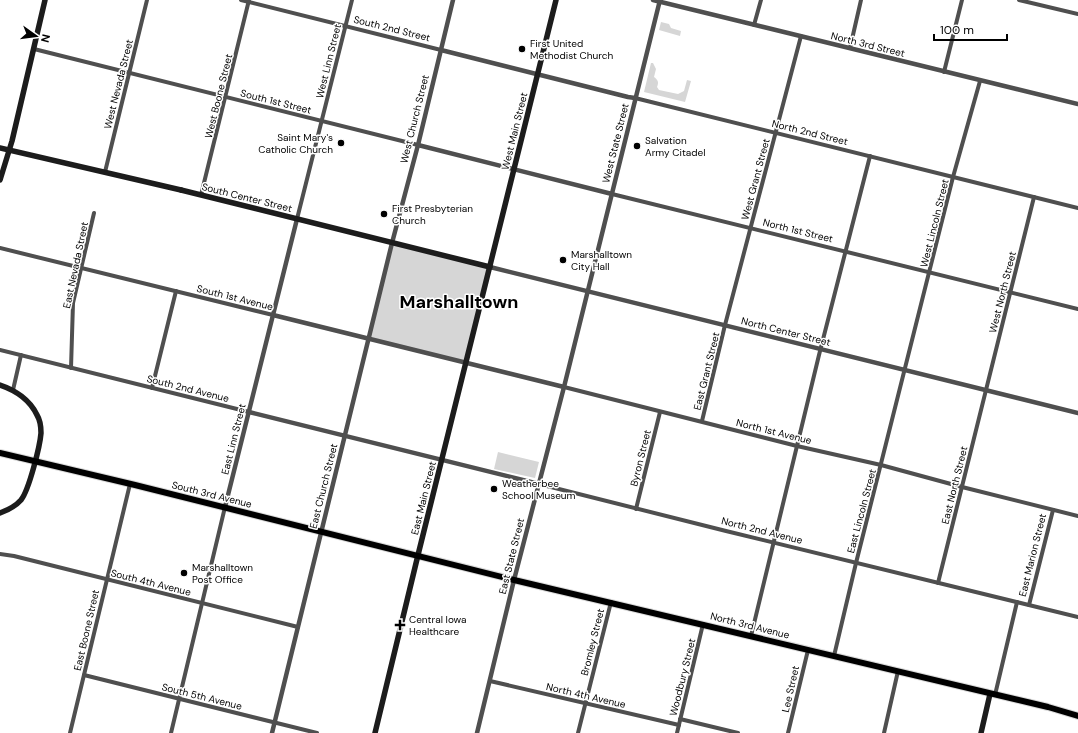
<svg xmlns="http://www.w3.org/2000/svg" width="1078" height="733" viewBox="0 0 1078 733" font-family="'DM Sans',sans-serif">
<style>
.green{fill:#d6d6d6}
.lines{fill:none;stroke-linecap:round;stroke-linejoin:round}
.primary-casing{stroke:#dbdbdb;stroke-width:8}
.minor{stroke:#4f4f4f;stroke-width:4}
.tertiary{stroke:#4f4f4f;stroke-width:4.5}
.secondary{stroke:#1c1c1c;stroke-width:5.5}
.primary{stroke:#000;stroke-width:6}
.secondary-bridge{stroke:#1c1c1c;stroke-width:5.5}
.poi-dot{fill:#000;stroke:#fff;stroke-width:1.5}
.labels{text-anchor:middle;stroke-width:3;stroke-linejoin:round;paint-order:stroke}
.street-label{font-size:10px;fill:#000;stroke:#fff}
.poi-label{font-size:10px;fill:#000;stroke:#fff;text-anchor:start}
.town-label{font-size:18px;font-weight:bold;fill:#000;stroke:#fff}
</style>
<rect width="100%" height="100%" fill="#fff"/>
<g class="green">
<path d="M661 22 669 24 671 28 681 31 680 36 659 30Z"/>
<path d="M651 63H653L656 69 654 77C658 80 659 82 657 87L659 90 678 94 684 91 687 80 691 81 685 102 644 92Z"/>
<path d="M392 243 490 267 466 363 369 339Z"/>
<path d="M498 452 539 462 535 478 494 469Z"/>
</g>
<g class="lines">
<g class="primary-casing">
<path id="primary" d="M0 453 135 485 514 580 1048 707 1078 716"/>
</g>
<g class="minor">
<path d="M241 0 441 50"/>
<path d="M1019 0 1078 14"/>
<path d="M754 25 761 0"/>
<path d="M850 48 861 0"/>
<path d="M34 49 418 145"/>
<path d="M944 72 962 0"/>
<path d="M635 98 1078 208"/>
<path d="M105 172 147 0"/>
<path d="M612 194 1078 309"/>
<path d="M201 195 249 0"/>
<path d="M297 219 352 0"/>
<path d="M0 248 273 315"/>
<path d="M0 350 249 412"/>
<path d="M71 368 73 303 94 213"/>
<path d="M564 387 797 446 881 465 962 487 1078 516"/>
<path d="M152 388 176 291"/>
<path d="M13 390 21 355"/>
<path d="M702 421 725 325 801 36"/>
<path d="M539 484 726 531 1078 617"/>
<path d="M636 509 660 412"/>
<path d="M0 554 14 556 298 627"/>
<path d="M938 583 1034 197"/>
<path d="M1029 605 1053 510"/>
<path d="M751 636 819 355 870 156"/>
<path d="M834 656 856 563 953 177 980 81"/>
<path d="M84 675 317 733"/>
<path d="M490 681 679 725"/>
<path d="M995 695 1017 602"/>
<path d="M680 719 738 733"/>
<path d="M70 733 130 484"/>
<path d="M171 733 225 507"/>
<path d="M578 733 611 602"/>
<path d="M677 733 703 624"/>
<path d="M788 733 808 650"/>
<path d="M884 733 898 671"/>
</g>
<g class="tertiary">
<path d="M653 0 1078 104"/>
<path d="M441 50 628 97 635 98"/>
<path d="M418 145 612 194"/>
<path d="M490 267 1078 413"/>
<path d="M273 315 564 387"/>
<path d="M249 412 539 484"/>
<path d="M225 507 297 219"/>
<path d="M272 733 392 243 418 145 453 0"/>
<path d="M477 733 514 580 564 387 660 0"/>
</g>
<g class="secondary">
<path d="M0 180 12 141 45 0"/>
<path d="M181 190 490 267"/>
<path d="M0 385C15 390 30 400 37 415 40 420 41 427 41 433 40 446 29 490 21 500 15 507 8 510 0 513"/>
<path d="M375 733 418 555 556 0"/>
<path d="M981 733 990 694"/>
</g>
<use href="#primary" class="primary"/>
<path class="secondary-bridge" d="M0 148 181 190"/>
</g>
<g class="poi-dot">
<circle cx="522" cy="49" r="4"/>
<circle cx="341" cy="143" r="4"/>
<circle cx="637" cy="146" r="4"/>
<circle cx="384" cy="214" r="4"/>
<circle cx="563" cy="260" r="4"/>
<circle cx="494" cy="489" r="4"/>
<circle cx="184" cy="573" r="4"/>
<path d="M398 619h4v4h4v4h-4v4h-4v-4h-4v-4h4z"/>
</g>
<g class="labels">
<g class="street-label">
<text transform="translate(392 28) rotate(14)" y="4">South 2nd Street</text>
<text transform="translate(868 44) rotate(14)" y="4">North 3rd Street</text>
<text transform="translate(328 61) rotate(-76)" y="4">West Linn Street</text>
<text transform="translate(118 84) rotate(-76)" y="4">West Nevada Street</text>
<text transform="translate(218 96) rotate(-76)" y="4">West Boone Street</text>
<text transform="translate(276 101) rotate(14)" y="4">South 1st Street</text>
<text transform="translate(414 119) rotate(-76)" y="4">West Church Street</text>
<text transform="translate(514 131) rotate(-76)" y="4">West Main Street</text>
<text transform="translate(810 132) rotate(14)" y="4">North 2nd Street</text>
<text transform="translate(615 143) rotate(-76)" y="4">West State Street</text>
<text transform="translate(755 179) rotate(-75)" y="4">West Grant Street</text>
<text transform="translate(247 197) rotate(14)" y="4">South Center Street</text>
<text transform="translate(934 223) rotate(-76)" y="4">West Lincoln Street</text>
<text transform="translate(798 230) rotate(14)" y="4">North 1st Street</text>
<text transform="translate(75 265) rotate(-78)" y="4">East Nevada Street</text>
<text transform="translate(1002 292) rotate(-76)" y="4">West North Street</text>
<text transform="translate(235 297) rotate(14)" y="4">South 1st Avenue</text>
<text transform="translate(786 331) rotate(14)" y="4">North Center Street</text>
<text transform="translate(706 371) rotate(-76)" y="4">East Grant Street</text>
<text transform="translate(188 388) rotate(14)" y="4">South 2nd Avenue</text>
<text transform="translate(774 431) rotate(14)" y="4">North 1st Avenue</text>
<text transform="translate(233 439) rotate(-76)" y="4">East Linn Street</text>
<text transform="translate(640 458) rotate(-76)" y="4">Byron Street</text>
<text transform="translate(954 485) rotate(-76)" y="4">East North Street</text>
<text transform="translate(323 486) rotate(-76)" y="4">East Church Street</text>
<text transform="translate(212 494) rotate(14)" y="4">South 3rd Avenue</text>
<text transform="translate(423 498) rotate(-76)" y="4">East Main Street</text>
<text transform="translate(861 511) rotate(-75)" y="4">East Lincoln Street</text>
<text transform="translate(762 530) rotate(14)" y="4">North 2nd Avenue</text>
<text transform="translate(1032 555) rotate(-76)" y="4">East Marion Street</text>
<text transform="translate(511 556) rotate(-76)" y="4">East State Street</text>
<text transform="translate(151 582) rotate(14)" y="4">South 4th Avenue</text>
<text transform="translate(750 625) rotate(14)" y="4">North 3rd Avenue</text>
<text transform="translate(86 630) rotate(-77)" y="4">East Boone Street</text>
<text transform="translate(592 642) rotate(-76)" y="4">Bromley Street</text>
<text transform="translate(682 677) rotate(-76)" y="4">Woodbury Street</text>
<text transform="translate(790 689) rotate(-77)" y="4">Lee Street</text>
<text transform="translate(586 695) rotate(13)" y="4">North 4th Avenue</text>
<text transform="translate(202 696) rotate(14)" y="4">South 5th Avenue</text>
</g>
<g class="poi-label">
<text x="530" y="47">First United<tspan x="530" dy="12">Methodist Church</tspan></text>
<text x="333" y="141" text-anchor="end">Saint Mary's<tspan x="333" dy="12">Catholic Church</tspan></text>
<text x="645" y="144">Salvation<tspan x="645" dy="12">Army Citadel</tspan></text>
<text x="392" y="212">First Presbyterian<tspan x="392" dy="12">Church</tspan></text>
<text x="571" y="258">Marshalltown<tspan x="571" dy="12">City Hall</tspan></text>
<text x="502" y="487">Weatherbee<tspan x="502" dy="12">School Museum</tspan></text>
<text x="192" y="571">Marshalltown<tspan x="192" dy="12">Post Office</tspan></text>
<text x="409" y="623">Central Iowa<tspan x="409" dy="12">Healthcare</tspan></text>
</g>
<g class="town-label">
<text x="459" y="308">Marshalltown</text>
</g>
</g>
<g transform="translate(36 36) rotate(104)" stroke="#ffffff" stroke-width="3" paint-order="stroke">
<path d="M0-3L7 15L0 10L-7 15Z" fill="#000000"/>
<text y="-6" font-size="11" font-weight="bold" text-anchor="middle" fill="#000000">N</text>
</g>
<path d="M934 34v6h73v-6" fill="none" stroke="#000000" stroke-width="2"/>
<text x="940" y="34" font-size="12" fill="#000000" stroke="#ffffff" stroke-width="3" paint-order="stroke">100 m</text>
</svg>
